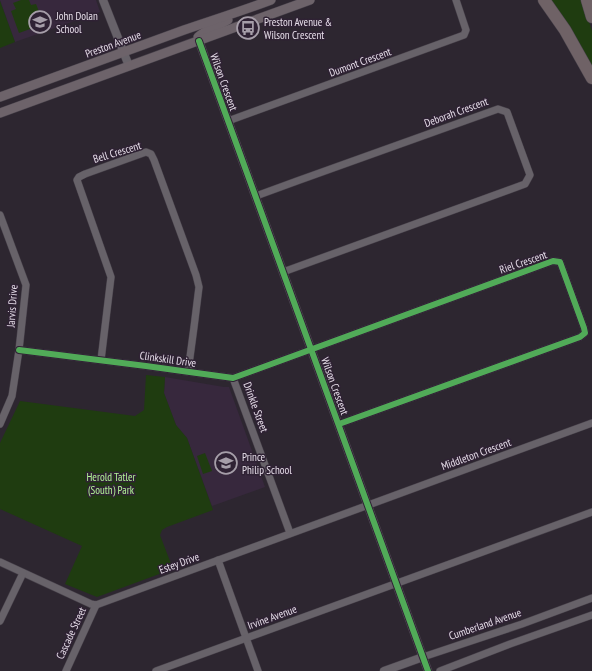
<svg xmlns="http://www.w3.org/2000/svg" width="592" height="671" viewBox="0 0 592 671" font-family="'PT Sans Narrow',sans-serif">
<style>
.built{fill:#37283d}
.green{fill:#1f3c10}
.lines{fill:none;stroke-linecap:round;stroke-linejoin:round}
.minor-casing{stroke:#47414a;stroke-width:8}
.tertiary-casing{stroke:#47414a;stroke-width:9}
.secondary-casing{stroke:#47414a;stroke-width:10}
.motorway-casing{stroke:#47414a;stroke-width:13}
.minor{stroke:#676269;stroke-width:7}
.tertiary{stroke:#676269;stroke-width:8}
.secondary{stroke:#6d636a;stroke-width:9}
.motorway{stroke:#6f6266;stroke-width:12}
.cycleway-casing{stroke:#2f2234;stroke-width:8}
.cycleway{stroke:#51ab58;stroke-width:6}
.labels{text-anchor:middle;stroke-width:3;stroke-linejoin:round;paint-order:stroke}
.poi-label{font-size:11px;fill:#e7dfea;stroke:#2f2234;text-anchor:start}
.street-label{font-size:11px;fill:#e7dfea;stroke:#2f2234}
.park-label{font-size:11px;fill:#b2f695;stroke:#2f2234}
</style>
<rect width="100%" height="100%" fill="#2d2630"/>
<g class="built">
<path d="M0 0H96L100 12 15 42Z"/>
<path d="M165 377 224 387H229L265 487 212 506 187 438 176 425 164 393Z"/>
</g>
<g class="green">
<path d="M21 0H29L31 5 36 4 44 24 19 33 11 11 16 9 13 3Z"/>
<path d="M549 0H582L592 31V66Z"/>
<path d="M0 1 15 42 0 48Z"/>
<path d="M146 375 165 377 164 393 176 425 187 438 213 510 167 527 162 530 160 535 173 569 97 597 65 584 82 546 0 509V443L20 401 135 416 144 410Z"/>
<path d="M205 453 212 471 203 474 197 456Z"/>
</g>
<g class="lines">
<g class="minor-casing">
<g id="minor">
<path d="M228 121 464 35 466 30 456 0"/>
<path d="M256 196 297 181 498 109 507 112 530 175 525 184 283 272"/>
<path d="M0 215 26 285 19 350 12 396 0 424"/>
<path d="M19 350 146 366 233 378 553 261 560 262 584 328 585 333 580 337 339 424"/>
<path d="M101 360 111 277 77 180 79 177 85 174 146 152 151 154 154 160 196 275 199 287 194 327 188 372"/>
<path d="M233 378 290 533"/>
<path d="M218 560 258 671"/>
<path d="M0 562 91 604 96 605 592 423"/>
<path d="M0 621 23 573"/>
<path d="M423 657 522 624 592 598"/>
<path d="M66 671 96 605"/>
<path d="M156 671 592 512"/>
<path d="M440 671 510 644 592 615"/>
</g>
</g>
<g class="tertiary-casing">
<g id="tertiary">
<path d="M103 0 129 66"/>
<path d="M199 41 428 671"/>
<path d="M384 671 423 657"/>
</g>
</g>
<g class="secondary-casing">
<g id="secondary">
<path d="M199 41 198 37C206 29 218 26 228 20"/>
<path d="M0 97C62 75 123 52 184 30 213 20 242 11 271 0"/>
<path d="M0 113 310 0"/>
</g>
</g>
<g class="motorway-casing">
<g id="motorway">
<path d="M544 0 565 30 592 78"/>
<path d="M587 0 592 17"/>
</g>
</g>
<use href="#minor" class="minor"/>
<use href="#tertiary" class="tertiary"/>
<use href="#secondary" class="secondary"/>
<use href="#motorway" class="motorway"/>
<g class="cycleway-casing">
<g id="cycleway">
<path d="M199 41 428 671"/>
<path d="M19 350 146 366 233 378 553 261 560 262 584 328 585 333 580 337 339 424"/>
</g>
</g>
<use href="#cycleway" class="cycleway"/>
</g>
<defs>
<g id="school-ring" transform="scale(1.15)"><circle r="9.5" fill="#2f2234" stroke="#a69ea9" stroke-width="1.5"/><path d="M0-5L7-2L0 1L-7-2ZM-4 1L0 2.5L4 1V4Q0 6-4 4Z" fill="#a69ea9"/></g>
<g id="bus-ring" transform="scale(1.15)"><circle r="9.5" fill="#2f2234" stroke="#a69ea9" stroke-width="1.5"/><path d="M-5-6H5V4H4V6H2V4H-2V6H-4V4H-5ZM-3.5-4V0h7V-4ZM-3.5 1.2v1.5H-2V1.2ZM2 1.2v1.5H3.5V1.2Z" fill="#a69ea9"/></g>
</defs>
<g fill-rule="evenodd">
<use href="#school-ring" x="40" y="22"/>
<use href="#bus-ring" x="248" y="28"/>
<use href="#school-ring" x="226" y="463"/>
</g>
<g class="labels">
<g class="poi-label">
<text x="56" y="20">John Dolan<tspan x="56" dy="13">School</tspan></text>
<text x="264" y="26">Preston Avenue &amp;<tspan x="264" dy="13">Wilson Crescent</tspan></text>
<text x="242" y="461">Prince<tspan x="242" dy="13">Philip School</tspan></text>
</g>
<g class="street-label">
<text transform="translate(113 44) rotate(-20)" y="4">Preston Avenue</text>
<text transform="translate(360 62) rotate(-20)" y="4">Dumont Crescent</text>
<text transform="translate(224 82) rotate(70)" y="4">Wilson Crescent</text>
<text transform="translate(456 112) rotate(-20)" y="4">Deborah Crescent</text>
<text transform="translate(117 152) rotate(-17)" y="4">Bell Crescent</text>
<text transform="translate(523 262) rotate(-19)" y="4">Riel Crescent</text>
<text transform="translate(12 306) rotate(-86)" y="4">Jarvis Drive</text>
<text transform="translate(168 359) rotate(8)" y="4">Clinkskill Drive</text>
<text transform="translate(335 386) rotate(70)" y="4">Wilson Crescent</text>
<text transform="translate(256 407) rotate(70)" y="4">Drinkle Street</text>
<text transform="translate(476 454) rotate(-20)" y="4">Middleton Crescent</text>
<text transform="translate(179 563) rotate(-20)" y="4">Estey Drive</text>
<text transform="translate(272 617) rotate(-20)" y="4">Irvine Avenue</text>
<text transform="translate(485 624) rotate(-19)" y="4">Cumberland Avenue</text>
<text transform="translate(71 633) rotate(-65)" y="4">Cascade Street</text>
</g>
<g class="park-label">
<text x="111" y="481">Herold Tatler<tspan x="111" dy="13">(South) Park</tspan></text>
</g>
</g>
</svg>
